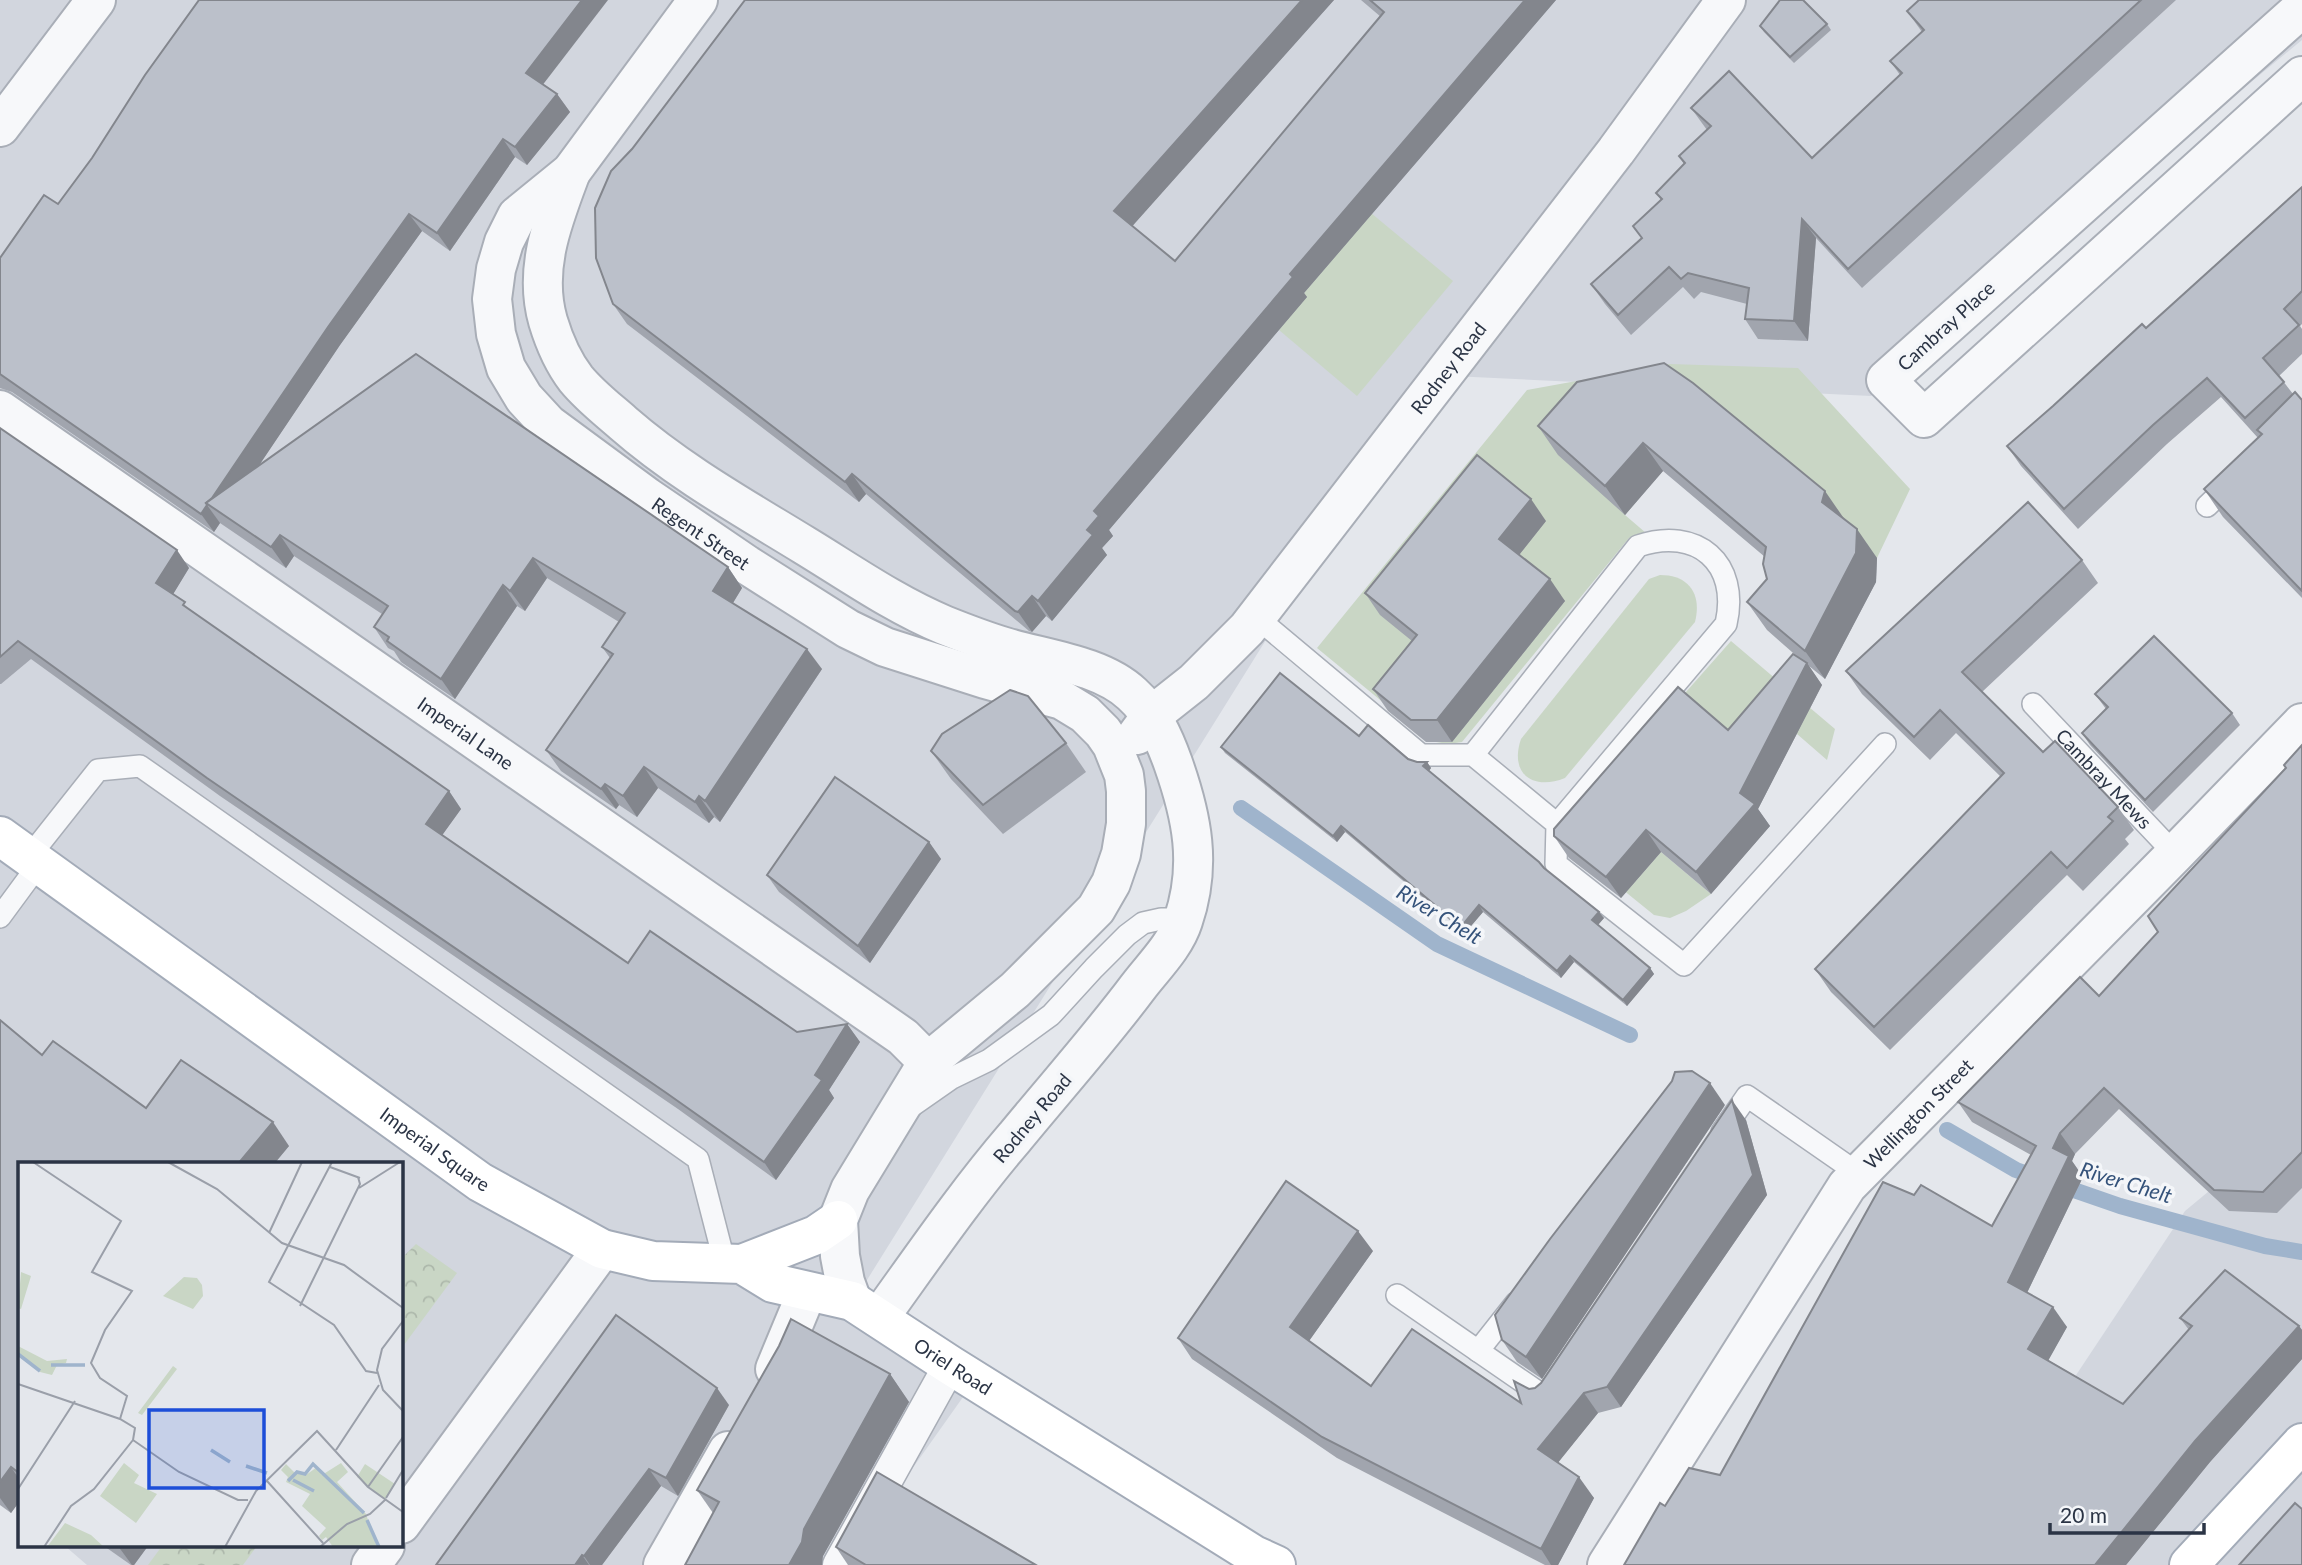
<svg xmlns="http://www.w3.org/2000/svg" width="2302" height="1565" viewBox="0 0 2302 1565" font-family="Lato,sans-serif">
<style>
.built{fill:#d2d6de}
.green{fill:#c9d6c5}
.forest{fill:url(#forest-crowns)}
.lines{fill:none;stroke-linecap:round;stroke-linejoin:round}
.stream{stroke:#9fb4cc;stroke-width:16}
.service-casing{stroke:#a9aeb7;stroke-width:24}
.pedestrian-casing{stroke:#a9aeb7;stroke-width:35}
.minor-casing{stroke:#a9aeb7;stroke-width:42}
.primary-casing{stroke:#a3abb8;stroke-width:42}
.service{stroke:#f7f8fa;stroke-width:21}
.pedestrian{stroke:#f7f8fa;stroke-width:32}
.minor{stroke:#f7f8fa;stroke-width:38}
.primary{stroke:#fff;stroke-width:38}
.wall{fill:#a1a5ae}
.shaded-wall{fill:#83868d}
.building{fill:#bbc0ca;stroke:#83868d;stroke-width:2}
.labels{text-anchor:middle;stroke-width:7;stroke-linejoin:round;paint-order:stroke}
.street-label{font-size:19px;fill:#2b3445;stroke:#f4f6f9}
.water-label{font-size:21px;font-style:italic;fill:#34527a;stroke:#f4f6f9}
.inset-river{fill:none;stroke:#9fb4cc;stroke-width:3.5}
.inset-road{fill:none;stroke:#9a9fa9;stroke-width:2}
.view{fill:#1d4ed8;fill-opacity:0.15;stroke:#1d4ed8;stroke-width:3.5}
.inset-edge{fill:none;stroke:#2b3445;stroke-width:3.5}
</style>
<defs>
<pattern id="forest-crowns" width="20" height="18" patternUnits="userSpaceOnUse" patternTransform="scale(1.75)"><rect width="20" height="18" fill="#c9d6c5"/><path d="M2 6a3 3 0 1 1 6 0M12 15a3 3 0 1 1 6 0" fill="none" stroke="#adb8ab"/></pattern>
</defs>
<rect width="100%" height="100%" fill="#e4e7ec"/>
<g class="built">
<path d="M0 0H2302V40L1871 396 1431 375 862 1288 968 1390 844 1565H87L65 1546H401V1164H19V1506L0 1489Z"/>
<path d="M2302 1114V1565H1950L2185 1211Z"/>
</g>
<g class="green">
<path d="M1371 213 1453 281 1357 396 1279 330 1304 293Z"/>
<path d="M1670 364 1798 368 1910 489 1877 558 1712 411 1625 515 1646 533 1629 538 1462 742 1448 744 1430 741 1317 648 1527 390Z"/>
<path d="M1660 575C1689 575 1702 594 1695 622L1565 778C1533 791 1509 774 1521 739L1649 579Z"/>
<path d="M1731 641 1835 729 1827 760 1775 715 1630 888 1661 852 1711 894 1686 911 1670 918 1654 915 1570 847 1574 819Z"/>
</g>
<g class="forest">
<path d="M416 1244 457 1273 401 1349V1259Z"/>
<path d="M162 1546H257L243 1565H148Z"/>
</g>
<g class="lines">
<g class="stream">
<path d="M1241 808 1437 944 1630 1035"/>
<path d="M1947 1130 2016 1170 2120 1206 2265 1246 2302 1252"/>
</g>
<g class="service-casing">
<g id="service">
<path d="M2207 506 2233 481"/>
<path d="M1256 617 1421 755H1473L1557 824 1556 864 1684 965 1885 744"/>
<path id="s1" d="M2033 704 2175 854"/>
<path d="M1473 755 1638 546C1697 526 1740 563 1726 624L1557 824"/>
<path d="M29 857 98 770 140 766 698 1159 725 1264"/>
<path d="M0 917 39 864"/>
<path d="M909 1108 952 1078 989 1060 1051 1015 1094 968 1127 935 1143 923 1161 919H1184"/>
<path d="M1722 1132 1747 1096 1859 1174"/>
<path d="M1397 1295 1545 1397 1553 1386"/>
<path d="M1478 1351 1516 1303"/>
</g>
</g>
<g class="pedestrian-casing">
<path id="pedestrian" d="M839 1565 950 1365"/>
</g>
<g class="minor-casing">
<g id="minor">
<path id="s2" d="M698 0 571 172 517 216 504 242 496 269 492 299 496 334 506 368 524 398 548 424 647 497 747 565 848 629 885 647 985 679 1062 700 1085 714 1103 732 1112 745 1124 775 1126 791V824L1121 854 1111 883 1096 909 1015 990 928 1062 850 1190 838 1220 840 1256 845 1282 852 1301"/>
<path d="M2302 8 1886 380 1924 418 2302 76"/>
<path d="M0 127 96 0"/>
<path d="M571 172C553 220 533 269 548 321 554 341 563 362 576 379 590 396 607 409 623 423 678 471 742 507 804 545 850 573 894 604 944 625 964 633 985 641 1005 647 1045 659 1101 665 1132 694 1153 713 1164 738 1173 763 1192 817 1202 865 1183 921 1175 946 1154 966 1138 987 1099 1039 1056 1087 1015 1137 966 1194 923 1257 879 1318"/>
<path id="s3" d="M0 410 903 1037 928 1062"/>
<path id="s4" d="M1137 735 1151 716 1194 682 1247 629 1616 151 1726 0"/>
<path d="M775 1369 807 1292"/>
<path d="M401 1524 602 1249"/>
<path d="M371 1565 385 1546"/>
<path d="M663 1565 728 1451"/>
<path id="s5" d="M1607 1565 1847 1186 2175 854 2302 723"/>
</g>
</g>
<g class="primary-casing">
<g id="primary">
<path id="s6" d="M0 836 480 1182 602 1249 653 1261 742 1264 773 1283 852 1301 950 1365 1254 1555 1276 1565"/>
<path d="M742 1264 816 1235 838 1220"/>
<path d="M2189 1565 2302 1443"/>
</g>
</g>
<use href="#service" class="service"/>
<use href="#pedestrian" class="pedestrian"/>
<use href="#minor" class="minor"/>
<use href="#primary" class="primary"/>
</g>
<g class="wall">
<path d="M745 0H1334L1132 226 1175 261 1381 17 1361 0H1556L1304 293 1307 297 1109 530 1113 536 1102 548 1107 555 1052 621 1046 616 1032 632 1029 631 866 494 859 502 627 324 613 304 632 149Z"/>
<path d="M1919 0H2176L1862 288 1816 238 1808 341 1758 339 1745 319 1747 304 1701 292 1694 299 1683 287 1631 335 1605 304 1591 284 1642 239 1661 200 1656 193 1684 164 1679 156 1707 130 1691 108 1812 158 1900 75 1890 61 1922 32 1907 11Z"/>
<path d="M1827 24 1831 30 1794 63 1764 32 1760 26Z"/>
<path d="M543 84 557 94 570 112 527 165 515 157 450 251 422 231 340 345 259 465 728 567 742 588 733 603 822 669 720 822 714 817 709 823 658 788 637 817 619 805 616 809 561 771 546 750 610 658 602 647 619 622 547 578 525 611 517 606 455 699 401 662 394 651 388 648 374 627 382 614 294 556 286 568 220 523 214 532 12 392 0 388V258L58 204 92 158Z"/>
<path d="M2302 187V324L2300 326 2302 329V354L2279 376 2293 394 2302 400V598L2223 517 2204 489 2258 438 2221 397 2167 444 2078 529 2021 466 2007 446 2146 328Z"/>
<path d="M1577 382 1844 519 1877 558 1876 582 1825 679 1809 666 1822 685 1758 809 1770 826 1711 894 1661 852 1621 898 1569 858 1554 836 1728 730 1800 659 1767 630 1747 602 1767 579 1765 557 1663 471 1625 515 1558 455 1538 426Z"/>
<path d="M0 428 189 568 173 594 191 611 449 791 461 809 442 835 628 963 797 1032 847 1024 860 1042 829 1090 834 1098 776 1180 678 1109 220 796 31 659 1 684H0Z"/>
<path d="M1546 521 1519 555 1565 601 1452 742H1426L1388 711 1373 689 1412 641 1380 615 1365 593Z"/>
<path d="M2082 560 2098 583 1982 692 2043 752 2118 807 2134 830 2125 839 2129 844 2083 891 2067 875 1890 1050 1831 992 1815 969 2001 777 1956 733 1930 760 1862 694 1846 671Z"/>
<path d="M2095 694 2232 713 2240 725 2153 812 2090 745 2082 733 2106 709Z"/>
<path d="M1066 743 1086 772 1003 834 951 779 931 751Z"/>
<path d="M2302 745V1188L2277 1213 2229 1211 2119 1109 2075 1154 2072 1161 2083 1177 2027 1293 2067 1327 2048 1360 2123 1404 2189 1330 2180 1318 2299 1326 2302 1330V1359L2210 1462 2126 1565H1624L1665 1506 1720 1475 1914 1195 1992 1226 2031 1155 1972 1122 1958 1102 2099 996 2158 932 2286 768 2284 765Z"/>
<path d="M1221 747 1408 759 1417 762H1427L1431 768 1429 771 1604 918 1598 925 1650 968 1654 974 1627 1006 1574 962 1561 978 1483 912 1465 933 1345 832 1337 842 1225 753Z"/>
<path d="M929 842 941 859 870 963 779 892 767 875Z"/>
<path d="M0 1020 42 1055 146 1108 289 1146 274 1164H19V1502L11 1513 0 1505Z"/>
<path d="M1725 1105 1542 1379 1517 1362 1502 1340Z"/>
<path d="M1746 1120 1767 1195 1621 1407 1598 1413 1558 1462 1594 1498 1558 1565H1545L1337 1458 1192 1359 1178 1338 1373 1251 1309 1341 1371 1386 1521 1403 1529 1389 1535 1388 1541 1383Z"/>
<path d="M890 1374 909 1402 823 1556 713 1513 697 1490Z"/>
<path d="M729 1405 678 1496 661 1486 602 1565H436Z"/>
<path d="M104 1546H148L134 1565H131Z"/>
<path d="M836 1547 1036 1565H848Z"/>
</g>
<g class="shaded-wall">
<path d="M582 0H608L538 91 526 73Z"/>
<path d="M1302 0H1334L1128 231 1114 211Z"/>
<path d="M1525 0H1556L1304 293 1307 297 1109 530 1113 536 1102 548 1107 555 1052 621 1038 601 1094 511 1290 274Z"/>
<path d="M557 94 570 112 527 165 515 147Z"/>
<path d="M503 139 515 157 450 251 437 233Z"/>
<path d="M409 214 422 231 340 345 225 516 208 504 328 327Z"/>
<path d="M1802 219 1816 238 1808 341 1794 321Z"/>
<path d="M1643 443 1663 471 1625 515 1605 486Z"/>
<path d="M852 474 866 494 859 502 845 482Z"/>
<path d="M1825 491 1845 520 1822 502Z"/>
<path d="M1531 499 1546 521 1515 560 1499 539Z"/>
<path d="M207 505 220 523 214 532 201 514Z"/>
<path d="M1857 529 1877 558 1876 582 1825 679 1805 651Z"/>
<path d="M280 535 294 556 286 568 271 547Z"/>
<path d="M177 550 189 568 169 601 156 583Z"/>
<path d="M533 558 547 578 525 611 510 591Z"/>
<path d="M728 567 742 588 728 611 713 591Z"/>
<path d="M1550 579 1565 601 1452 742 1437 720Z"/>
<path d="M503 585 517 606 455 699 441 679Z"/>
<path d="M1032 596 1046 616 1032 632 1018 612Z"/>
<path d="M807 649 822 669 720 822 705 801Z"/>
<path d="M1807 663 1822 685 1758 809 1770 826 1711 894 1696 872 1740 793Z"/>
<path d="M1427 762 1431 768 1428 772 1423 766Z"/>
<path d="M644 767 658 788 637 817 623 796Z"/>
<path d="M605 784 619 805 616 809 601 789Z"/>
<path d="M449 791 461 809 438 841 426 824Z"/>
<path d="M699 796 714 817 709 823 695 802Z"/>
<path d="M1341 826 1345 832 1337 842 1333 836Z"/>
<path d="M1646 830 1661 852 1621 898 1606 877Z"/>
<path d="M929 842 941 859 870 963 858 946Z"/>
<path d="M1479 905 1483 912 1465 933 1461 927Z"/>
<path d="M1599 912 1604 918 1597 926 1592 920Z"/>
<path d="M1570 956 1574 962 1561 978 1557 971Z"/>
<path d="M1650 968 1654 974 1627 1006 1623 1000Z"/>
<path d="M847 1024 860 1042 829 1090 834 1098 776 1180 764 1162 815 1075Z"/>
<path d="M1710 1083 1725 1105 1542 1379 1526 1357Z"/>
<path d="M1732 1100 1746 1120 1767 1195 1621 1407 1607 1387Z"/>
<path d="M273 1122 289 1146 274 1164H238Z"/>
<path d="M2060 1133 2075 1154 2072 1161 2083 1177 2022 1303 2008 1282 2053 1148Z"/>
<path d="M1358 1231 1373 1251 1304 1348 1290 1327Z"/>
<path d="M2053 1307 2067 1327 2043 1370 2028 1349Z"/>
<path d="M2299 1326 2302 1330V1359L2210 1462 2126 1565H2095L2195 1441Z"/>
<path d="M890 1374 909 1402 823 1556 822 1565H789L804 1529Z"/>
<path d="M717 1388 729 1405 678 1496 666 1478Z"/>
<path d="M1584 1393 1598 1413 1553 1469 1538 1449Z"/>
<path d="M11 1467 19 1479V1502L11 1513 0 1498V1482Z"/>
<path d="M649 1469 661 1486 602 1565H590L584 1556Z"/>
<path d="M1579 1477 1594 1498 1558 1565H1551L1541 1549Z"/>
<path d="M118 1546H148L134 1565H132Z"/>
<path d="M582 1555 589 1565H575Z"/>
</g>
<g class="building">
<path d="M199 0H582L526 73 557 94 515 147 503 139 437 233 409 214 328 327 212 498 206 503 207 505 201 514 0 374V258L44 195 58 204 92 158 145 75Z"/>
<path d="M745 0H1302L1114 211 1175 261 1384 12 1370 0H1525L1290 274 1293 277 1094 511 1099 516 1087 530 1093 535 1038 601 1032 596 1018 612 1015 611 852 474 845 482 613 304 596 258 595 208 611 171 632 149Z"/>
<path d="M1780 0H1803L1827 24 1790 57 1760 26Z"/>
<path d="M1919 0H2141L1848 269 1802 219 1794 321 1745 319 1749 288 1688 273 1681 279 1669 267 1618 315 1591 284 1642 238 1633 226 1662 199 1656 193 1685 163 1679 156 1711 126 1691 108 1729 71 1812 158 1902 73 1890 61 1924 30 1907 11Z"/>
<path d="M2302 187V291L2284 309 2299 325 2263 358 2284 382 2245 418 2207 378 2153 425 2064 509 2007 446 2053 406 2142 324 2146 328Z"/>
<path d="M416 354 728 567 713 591 807 649 705 801 699 796 695 802 644 767 623 796 605 784 601 789 546 750 613 654 602 647 625 613 533 558 510 591 503 585 441 679 387 641 389 637 374 627 388 606 280 535 271 547 206 503Z"/>
<path d="M1664 363 1693 383 1825 491 1822 502 1857 529 1856 553 1805 651 1747 602 1767 579 1763 564 1766 547 1643 443 1605 486 1538 426 1577 382Z"/>
<path d="M2295 392 2302 400V591L2204 489 2262 434 2257 430Z"/>
<path d="M0 428 177 550 156 583 185 602 183 605 449 791 426 824 628 963 650 931 797 1032 847 1024 815 1075 822 1080 764 1162 665 1092 207 778 18 641 0 657Z"/>
<path d="M1477 455 1531 499 1499 539 1550 579 1437 720H1411L1373 689 1417 635 1365 593Z"/>
<path d="M2028 502 2082 560 1962 672 2043 752 2055 741 2118 807 2108 817 2113 821 2067 868 2051 852 1874 1027 1815 969 2004 773 1940 710 1914 737 1846 671Z"/>
<path d="M2154 636 2232 713 2145 800 2082 733 2108 707 2095 694Z"/>
<path d="M1793 654 1807 663 1740 793 1755 804 1696 872 1646 830 1606 877 1554 836V829L1678 687 1728 730Z"/>
<path d="M1280 673 1359 736 1368 725 1408 759 1417 762H1427L1423 766 1539 862 1544 868 1599 912 1592 920 1650 968 1623 1000 1570 956 1557 971 1479 905 1461 927 1341 826 1333 836 1221 747Z"/>
<path d="M1010 690 1028 696 1066 743 983 805 931 751 942 734Z"/>
<path d="M2302 745V1152L2263 1192 2214 1190 2104 1088 2060 1133 2053 1148 2069 1156 2008 1282 2053 1307 2028 1349 2123 1404 2192 1326 2180 1318 2225 1270 2299 1326 2195 1441 2095 1565H1624L1660 1503 1665 1506 1689 1468 1720 1475 1883 1182 1914 1195 1921 1185 1992 1226 2036 1146 1958 1102 2080 977 2099 996 2158 932 2148 916 2286 768 2284 765Z"/>
<path d="M835 777 929 842 858 946 767 875Z"/>
<path d="M0 1020 42 1055 53 1041 146 1108 181 1060 273 1122 238 1164H19V1473L11 1467 0 1482Z"/>
<path d="M1692 1071 1710 1083 1526 1357 1502 1340 1495 1315 1550 1239 1672 1081 1675 1072Z"/>
<path d="M1732 1100 1753 1175 1607 1387 1584 1393 1538 1449 1579 1477 1541 1549 1322 1437 1178 1338 1286 1181 1358 1231 1290 1327 1371 1386 1412 1329 1521 1403 1514 1381 1529 1389 1535 1388 1541 1383Z"/>
<path d="M616 1315 717 1388 666 1478 649 1469 584 1556 582 1555 575 1565H436Z"/>
<path d="M791 1319 890 1374 804 1529 802 1542 789 1565H685L719 1502 697 1490 779 1346Z"/>
<path d="M877 1472 1036 1565H866L836 1547Z"/>
<path d="M2295 1503 2302 1509V1565H2239Z"/>
</g>
<g class="labels">
<g class="street-label">
<text transform="translate(1946 326) rotate(-42)" y="7">Cambray Place</text>
<text dy="7" stroke="none"><textPath href="#s4" startOffset="483">Rodney Road</textPath></text>
<text dy="7" stroke="none"><textPath href="#s2" startOffset="700">Regent Street</textPath></text>
<text dy="7" stroke="none"><textPath href="#s3" startOffset="567">Imperial Lane</textPath></text>
<text dy="7" stroke="none"><textPath href="#s1" startOffset="103">Cambray Mews</textPath></text>
<text dy="7" stroke="none"><textPath href="#s5" startOffset="550">Wellington Street</textPath></text>
<text transform="translate(1032 1118) rotate(-50)" y="7">Rodney Road</text>
<text dy="7" stroke="none"><textPath href="#s6" startOffset="536">Imperial Square</textPath></text>
<text dy="7" stroke="none"><textPath href="#s6" startOffset="1110">Oriel Road</textPath></text>
</g>
<g class="water-label">
<text transform="translate(1439 915) rotate(31)" y="7">River Chelt</text>
<text transform="translate(2126 1183) rotate(17)" y="7">River Chelt</text>
</g>
</g>
<g transform="translate(18 1162)">
<rect width="385" height="385" fill="#e4e7ec"/>
<path d="M3 110 13 114 3 147 0 146ZM0 184 29 199 49 197 48 201 39 203 34 213 22 210 0 194ZM155 204 159 207 124 253 120 251ZM106 301 121 313 116 321 139 332 118 361 82 334ZM323 301 330 310 319 320 348 352 359 385H315L308 375 304 378 301 374 308 366 284 344 292 332 268 320 270 315 263 308 268 302 277 311 288 313 299 305 304 313ZM347 302 377 322 367 338 339 315ZM47 361 73 373 86 385H29Z" fill="#c9d6c5"/>
<path d="M166 115 179 116 184 123 185 134 175 147 145 134Z" fill="#c9d6c5"/>
<path class="inset-river" d="M0 192 22 209M33 203H67M193 288 212 300M228 304 249 311M275 318 296 329M270 319 279 310 287 312 295 302 346 351M349 358 361 385"/>
<path class="inset-road" d="M15 0 103 59 74 110 114 129 87 168 73 201 82 216 109 234 102 257M150 0 199 27 264 81 326 103 385 146M314 0 251 120 316 163 348 209 359 211M312 5 342 16M341 26 382 0M251 71 284 0M282 144 342 22 340 15M385 159 364 187 359 208 365 228 385 249M0 222 102 257 117 266 115 278M385 275 350 325 385 350M318 288 361 223M249 319 305 381M0 327 57 239M368 336 385 308M26 385 53 344 76 327 115 278 161 310 220 338H230M207 385 238 329 299 269 350 325M302 385 329 362 352 352 367 338"/>
<path class="view" d="M131 248H246V326H131Z"/>
<rect width="385" height="385" class="inset-edge"/>
</g>
<path d="M2050 1523v10h154v-10" fill="none" stroke="#2b3445" stroke-width="3.5"/>
<text x="2060" y="1523" font-size="21" fill="#2b3445" stroke="#f4f6f9" stroke-width="5" paint-order="stroke">20 m</text>
</svg>
